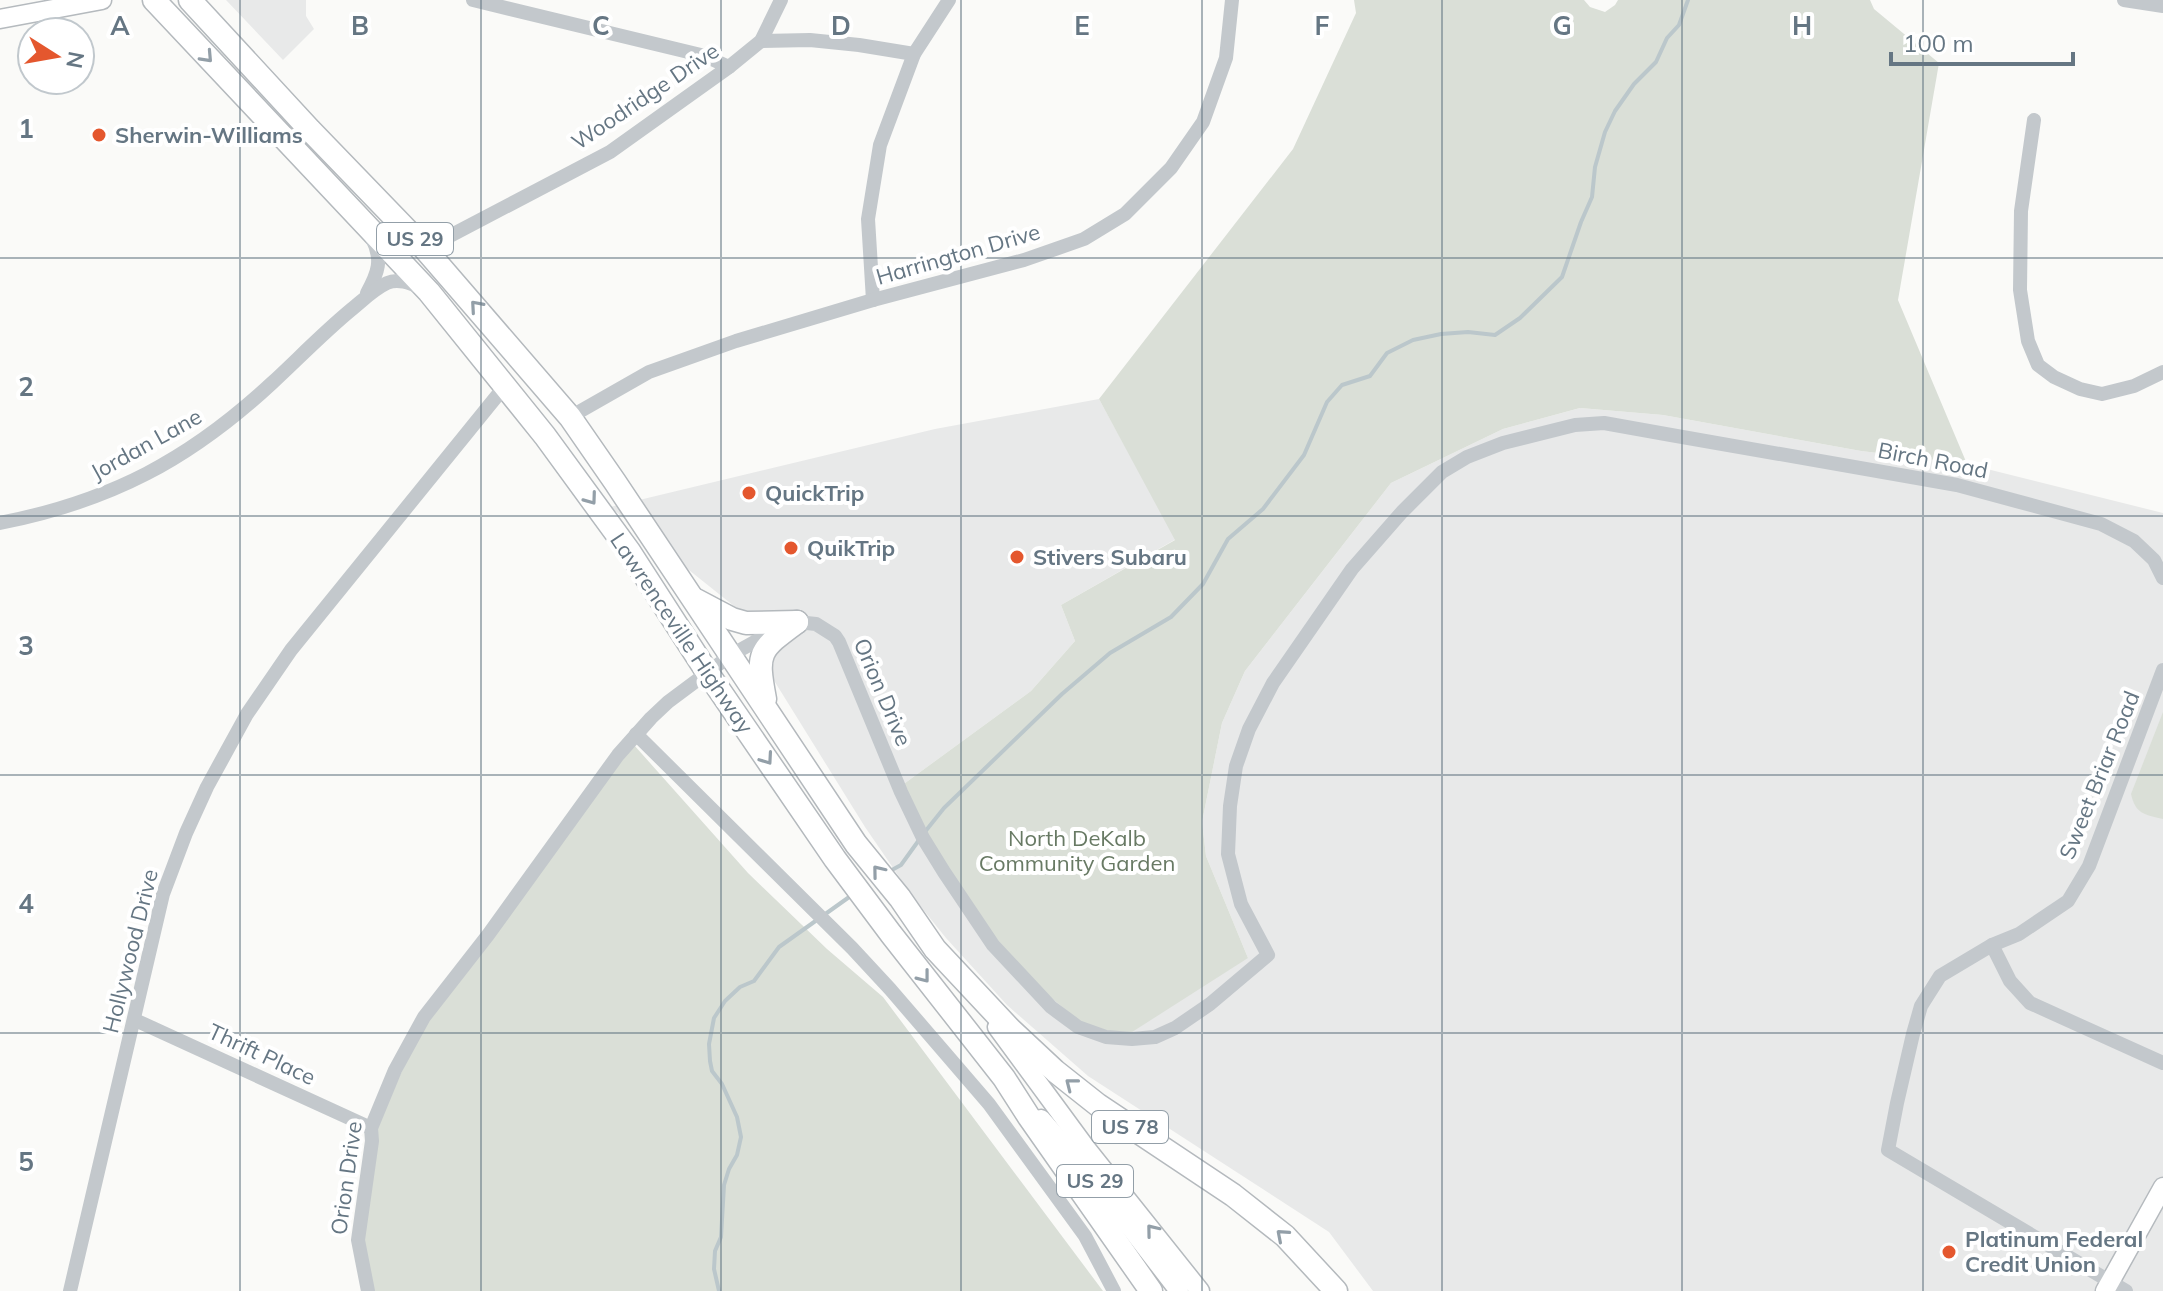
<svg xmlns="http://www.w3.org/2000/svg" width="2163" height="1291" viewBox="0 0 2163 1291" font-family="Mulish,sans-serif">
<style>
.built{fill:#e8e9e9}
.green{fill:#dadfd7}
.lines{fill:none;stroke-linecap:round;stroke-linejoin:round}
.stream{stroke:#bbc7cb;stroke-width:4}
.major-casing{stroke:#b5babe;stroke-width:21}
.highway-casing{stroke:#b4b9bd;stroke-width:25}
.minor{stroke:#c3c8cc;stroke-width:14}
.major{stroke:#fff;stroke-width:18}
.highway{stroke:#fff;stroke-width:22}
.oneway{stroke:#939fa8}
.grid{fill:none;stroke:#657683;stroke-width:2;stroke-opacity:0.55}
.poi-dot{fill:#e4572e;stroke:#fff;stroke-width:3}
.labels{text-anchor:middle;stroke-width:8;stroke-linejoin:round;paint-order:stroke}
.shield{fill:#fff;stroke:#939fa8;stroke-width:2}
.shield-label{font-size:20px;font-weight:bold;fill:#657683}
.street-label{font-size:22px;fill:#657683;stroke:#fff}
.poi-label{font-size:22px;font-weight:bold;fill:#657683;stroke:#fff;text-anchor:start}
.park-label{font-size:22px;fill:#687a64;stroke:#fff}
.grid-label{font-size:26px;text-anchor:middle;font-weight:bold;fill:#657683;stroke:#fff;stroke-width:8;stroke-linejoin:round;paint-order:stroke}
</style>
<rect width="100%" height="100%" fill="#fafaf8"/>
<g class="built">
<path d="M226 0H306V16L314 29 283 60Z"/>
<path d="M1099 399 1176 539 1061 605 1075 641 1031 691 901 786 1248 958 1206 856 1202 822 1222 723 1245 671 1391 483 1503 429 1580 408 1663 415 1861 451 1967 464 2163 513V1291H1373L1329 1232 1088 1076 1007 1005 946 938 913 897 865 827 765 666 739 610 610 507 935 429Z"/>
</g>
<g class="green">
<path d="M1354 0H1584L1590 7 1605 12 1615 5 1618 0H1870L1874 9 1939 63 1898 300 1967 464 1861 451 1663 415 1580 408 1503 429 1391 483 1245 671 1222 723 1202 822 1206 856 1248 958 1129 1034 1086 1027 1027 977 982 920 929 841 901 786 1031 691 1075 641 1061 605 1175 540 1099 399 1293 149 1356 13Z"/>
<path d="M2163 712V819C2144 815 2135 813 2131 794Z"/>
<path d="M634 745 748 873 827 949 883 997 1103 1291H368L354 1243 377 1126 435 998Z"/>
</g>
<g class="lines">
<g class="stream">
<path d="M924 833 944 808 1062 694 1110 653 1171 617 1203 584 1228 539 1263 509 1304 455 1327 402 1342 385 1370 376 1387 353 1413 340 1441 334 1468 332 1495 335 1520 318 1562 277 1581 222 1592 197 1595 167 1605 132 1615 111 1634 84 1656 62 1667 38 1679 25 1688 0"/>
<path d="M890 871 901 865 919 840"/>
<path d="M719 1291 714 1269 715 1251 721 1237 724 1185 729 1169 737 1155 741 1137 737 1117 722 1084 712 1071 710 1061 709 1044 714 1018 725 1001 740 987 754 981 779 947 852 895"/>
</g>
<g class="major-casing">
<g id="major">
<path d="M0 19 102 0"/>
<path d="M997 1027 1086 1148 1200 1291"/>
<path d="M1041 1119 1089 1174 1179 1291"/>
<path d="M2105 1291 2163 1187"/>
</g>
</g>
<g class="highway-casing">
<g id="highway">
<path d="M154 0 429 292 545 436 629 551 707 672 835 859 891 934 1004 1078 1029 1117 1151 1291"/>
<path d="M190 0 310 130 425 249 570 417 615 482 856 844 900 898 935 949 1010 1029 1055 1071 1098 1105 1233 1195 1285 1236 1336 1291"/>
<path d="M696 600 732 619 746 623 797 622"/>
<path d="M765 699C756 652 759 650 797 622"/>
</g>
</g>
<g class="minor">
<path d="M473 0 705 56 729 67"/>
<path d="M2124 0 2163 6"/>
<path d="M761 41 810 40 859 45 914 54"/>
<path d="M2034 120 2021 211 2020 290 2028 341 2038 365 2054 377 2080 389 2102 394 2134 386 2163 372"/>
<path d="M425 249 610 152 729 67 761 41 781 0"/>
<path d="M367 293C378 273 383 260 372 238"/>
<path d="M873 300 868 219 880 145 914 54 949 0"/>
<path d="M570 417 649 372 736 341 873 300 1024 260 1084 239 1125 214 1171 168 1203 122 1226 58 1232 0"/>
<path d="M0 523C111 501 189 460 272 383 299 358 324 332 352 309 363 300 374 289 387 283 398 278 410 283 421 288"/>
<path d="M636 734 852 948 890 989 989 1104 1085 1236 1114 1291"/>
<path d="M1992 945 2010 981 2030 1003 2163 1063"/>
<path d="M135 1020 371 1128"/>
<path d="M70 1291 163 894 186 833 207 787 247 714 291 650 505 386"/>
<path d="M368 1291 358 1240 372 1141 371 1128 395 1070 424 1017 488 935 618 755 651 718 668 702 731 655 767 635 797 622 816 624 835 636 839 642 901 792 923 838 944 872 993 945 1051 1007 1078 1027 1106 1037 1132 1039 1155 1037 1175 1028 1210 1004 1268 955 1241 904 1228 854 1230 806 1236 766 1249 729 1273 683 1352 569 1402 512 1442 472 1467 457 1503 443 1575 425 1604 423 1671 435 1957 485 2101 524 2134 541 2154 560 2163 578"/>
<path d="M2126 1291 1888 1150 1897 1103 1913 1034 1921 1006 1940 976 1992 945 2019 934 2068 901 2089 866 2163 670"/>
</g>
<use href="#major" class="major"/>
<use href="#highway" class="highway"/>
</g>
<defs><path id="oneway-chevron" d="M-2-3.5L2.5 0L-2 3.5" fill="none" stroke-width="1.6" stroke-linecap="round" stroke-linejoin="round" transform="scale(2)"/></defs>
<g class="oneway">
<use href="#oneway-chevron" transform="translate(207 57) rotate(47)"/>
<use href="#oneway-chevron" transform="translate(476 306) rotate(-131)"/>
<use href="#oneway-chevron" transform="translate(591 499) rotate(54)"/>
<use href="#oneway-chevron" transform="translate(767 759) rotate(55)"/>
<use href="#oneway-chevron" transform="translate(878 871) rotate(-129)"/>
<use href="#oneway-chevron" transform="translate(924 977) rotate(52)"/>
<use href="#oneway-chevron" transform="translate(1071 1084) rotate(-142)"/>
<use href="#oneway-chevron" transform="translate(1152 1230) rotate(-129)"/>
<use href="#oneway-chevron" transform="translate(1282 1235) rotate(-139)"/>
</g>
<path class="grid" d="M240 0V1291M481 0V1291M721 0V1291M961 0V1291M1202 0V1291M1442 0V1291M1682 0V1291M1923 0V1291M0 258H2163M0 516H2163M0 775H2163M0 1033H2163"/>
<g class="poi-dot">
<circle cx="99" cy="135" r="8"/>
<circle cx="749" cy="493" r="8"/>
<circle cx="791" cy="548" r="8"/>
<circle cx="1017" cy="557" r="8"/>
<circle cx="1949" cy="1252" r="8"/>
</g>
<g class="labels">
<g class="shield">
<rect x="377" y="223" width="76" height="32" rx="6"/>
<rect x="1092" y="1111" width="76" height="32" rx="6"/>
<rect x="1057" y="1165" width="76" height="32" rx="6"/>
</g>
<g class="shield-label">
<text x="415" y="246">US 29</text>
<text x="1130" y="1134">US 78</text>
<text x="1095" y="1188">US 29</text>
</g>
<g class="street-label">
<text transform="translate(645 96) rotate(-34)" y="8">Woodridge Drive</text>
<text transform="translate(958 254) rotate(-16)" y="8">Harrington Drive</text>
<text transform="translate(146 444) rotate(-29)" y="8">Jordan Lane</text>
<text transform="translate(1933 460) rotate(11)" y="8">Birch Road</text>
<text transform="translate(682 633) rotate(56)" y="8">Lawrenceville Highway</text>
<text transform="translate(883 692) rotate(67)" y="8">Orion Drive</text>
<text transform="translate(2099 775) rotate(-68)" y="8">Sweet Briar Road</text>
<text transform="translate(130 951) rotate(-76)" y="8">Hollywood Drive</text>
<text transform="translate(262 1054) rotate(25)" y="8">Thrift Place</text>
<text transform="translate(346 1178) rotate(-82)" y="8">Orion Drive</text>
</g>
<g class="poi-label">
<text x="115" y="143">Sherwin-Williams</text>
<text x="765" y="501">QuickTrip</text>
<text x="807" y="556">QuikTrip</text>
<text x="1033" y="565">Stivers Subaru</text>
<text x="1965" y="1247">Platinum Federal<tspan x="1965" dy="25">Credit Union</tspan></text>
</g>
<g class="park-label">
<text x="1077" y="846">North DeKalb<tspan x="1077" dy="25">Community Garden</tspan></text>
</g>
</g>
<g class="grid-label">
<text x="120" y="35">A</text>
<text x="360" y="35">B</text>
<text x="601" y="35">C</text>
<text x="841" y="35">D</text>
<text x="1082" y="35">E</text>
<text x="1322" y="35">F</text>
<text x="1562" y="35">G</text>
<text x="1802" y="35">H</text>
<text x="26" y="138">1</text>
<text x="26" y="396">2</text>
<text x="26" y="655">3</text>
<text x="26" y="913">4</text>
<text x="26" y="1171">5</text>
</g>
<g transform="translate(56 56) rotate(101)"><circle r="38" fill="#ffffff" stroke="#c1c8cd" stroke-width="2"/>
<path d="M0-6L14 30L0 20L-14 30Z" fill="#e4572e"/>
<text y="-12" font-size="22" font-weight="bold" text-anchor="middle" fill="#657683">N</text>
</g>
<path d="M1891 52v12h182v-12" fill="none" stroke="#657683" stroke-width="4"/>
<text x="1903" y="52" font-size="24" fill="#657683" stroke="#ffffff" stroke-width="6" paint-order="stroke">100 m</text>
</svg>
